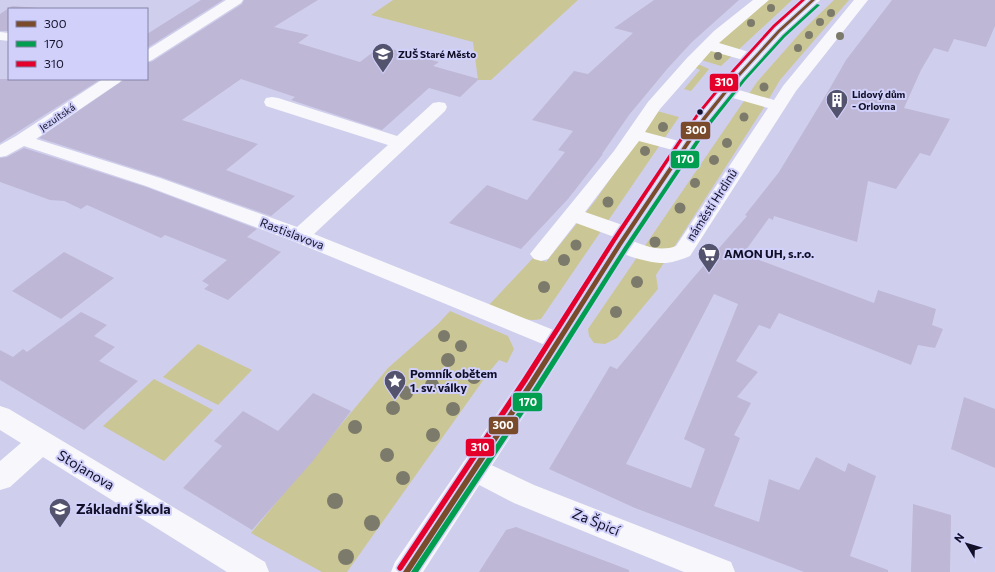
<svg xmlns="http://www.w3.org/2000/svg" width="995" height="572" viewBox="0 0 995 572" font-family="Commissioner,sans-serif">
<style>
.green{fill:#cbc695}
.building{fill:#beb7d5;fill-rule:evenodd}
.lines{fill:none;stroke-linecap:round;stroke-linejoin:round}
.minor{fill:#f8f8fc;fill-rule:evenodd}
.major{fill:#f8f8fc;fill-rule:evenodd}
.bus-1-casing{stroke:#d0d0fb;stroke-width:3}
.bus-2-casing{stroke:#d0d0fb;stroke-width:3}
.bus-3-casing{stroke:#d0d0fb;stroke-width:3}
.bus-1{fill:#7a4b2a;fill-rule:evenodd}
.bus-2{fill:#019e4f;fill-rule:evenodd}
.bus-3{fill:#e4002b;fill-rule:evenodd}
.tree{fill:#7c7a6b}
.bus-dot{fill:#121029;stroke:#d0d0fb;stroke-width:1.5}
.labels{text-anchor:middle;stroke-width:4;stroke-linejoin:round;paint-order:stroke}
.far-poi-label{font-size:10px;font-weight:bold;fill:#121029;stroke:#d0d0fb;text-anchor:start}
.far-street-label{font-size:10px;fill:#121029;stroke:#d0d0fb}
.street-label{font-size:12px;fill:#121029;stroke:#d0d0fb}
.poi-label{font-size:12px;font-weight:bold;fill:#121029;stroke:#d0d0fb;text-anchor:start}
.near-street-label{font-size:14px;fill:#121029;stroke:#d0d0fb}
.near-poi-label{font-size:14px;font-weight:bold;fill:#121029;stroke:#d0d0fb;text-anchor:start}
.line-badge{stroke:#d0d0fb;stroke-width:1.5}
.badge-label{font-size:11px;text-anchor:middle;font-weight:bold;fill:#fff}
</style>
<rect width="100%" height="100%" fill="#cfcfed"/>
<g class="green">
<path d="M393 0H578L491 80H478L473 42 371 15Z"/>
<path d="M766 0H792L721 66 701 60 723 35Z"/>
<path d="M834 0H849L780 80 763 109 656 275 658 289 617 338 605 344 594 343 589 336 588 329 757 82 801 32Z"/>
<path d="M698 64 709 69 691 91 684 89 700 70 693 67Z"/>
<path d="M657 111 679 117 541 319C522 323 505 313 488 306L534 257 546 262 595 201Z"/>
<path d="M450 311 508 336 514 349 507 363 499 360 489 372 347 572H322L251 533 388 368 438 324Z"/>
<path d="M198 344 252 370 218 405 163 377Z"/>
<path d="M154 379 213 410 164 461 103 426Z"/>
</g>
<g class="building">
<path d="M201 0H223L147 48V34Z"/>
<path d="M244 0H318L274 27 309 35 298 43 360 62 381 46 439 62 433 66 479 79 460 97 429 88 382 130 291 100 295 97 241 79 182 120 258 144 226 170 295 196 271 216 161 177 39 138 125 79H147V63L153 61 242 4Z"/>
<path d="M654 0H739L692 42 668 68 629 115 602 154H603L568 199 521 249 449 223 487 185 527 200 565 152 558 150 573 131 532 120 574 71 588 74 633 33 614 28Z"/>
<path d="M892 0H995V26L986 47 954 39 948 52 934 48 921 70 904 108 950 119 930 156 920 153 896 189 868 181 857 242 774 216 773 220 769 218 743 254 874 303 878 290 936 309 932 325 943 329 935 348 918 345 911 365 779 313 770 329 759 325 736 361 758 372 737 397 751 403 734 435 740 438 714 506 759 522 769 479 799 490 816 457 845 472 848 463 876 476 850 556 888 570V572H804L635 508 549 469 610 366 617 369 693 278 747 216 745 215 779 172 830 88 846 60ZM714 294 738 304 684 439 705 449 691 488 626 464Z"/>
<path d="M12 6 38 8 9 9V31H0V14Z"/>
<path d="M0 79H90L98 81 0 143Z"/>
<path d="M24 148 146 187 257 229 247 237 281 252 228 300 204 289 209 285 202 281 227 260 165 235 161 238 87 205 81 209 64 201 50 200 0 182V158L7 157Z"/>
<path d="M64 252 114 278 61 319 12 291Z"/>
<path d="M81 312 107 325 94 336 115 347 99 361 138 381 84 430 0 380V350L13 357 23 349 27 352Z"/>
<path d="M313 393 351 411 312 462 252 530 183 488 222 446 214 441 243 411 278 431Z"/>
<path d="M964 397 995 409V468L951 449Z"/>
<path d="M913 504 951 515 950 572H911Z"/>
<path d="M516 527 629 570V572H479L506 530Z"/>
</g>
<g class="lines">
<g class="minor">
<path d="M226 0H243L241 3 152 60 147 62V50Z"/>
<path d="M753 0H769L719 43 759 55 762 58 759 61 754 63 711 51 660 109 645 132 690 144 693 148 690 152 684 153 639 141 585 212 634 229 637 234 634 239 630 240C645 246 660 252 676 246L768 108 719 94 717 91 719 88 725 86 774 100 783 86 854 0H868L796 91 690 256C683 259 674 262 666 263 653 264 616 255 610 244L613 239 617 238 576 223 548 259 541 261 534 259 530 254 534 249 614 151 648 102 687 58 714 31Z"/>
<path d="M0 32 9 33V41L0 40Z"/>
<path d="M103 79H122L120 82 36 139 160 178 297 227 388 145 266 106 264 102 266 98 272 97 278 98 397 136 433 103 439 102 445 103 447 107 445 111 314 234 566 335 570 341 566 347 558 350 550 347 293 241 146 186 24 146 6 156 0 157V145L16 136Z"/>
<path d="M0 406 9 409 265 562 269 572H227L43 457 10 487 0 490V461L21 443 0 430Z"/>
<path d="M474 457 534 485 731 562 735 572H684L514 503 464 477 460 469 464 461Z"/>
</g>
<path class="major" d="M805 0H820L784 34 745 78 711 121 628 249 540 391 423 572H391L395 562 522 377 613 239 698 114 733 72 774 28Z"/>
<g class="bus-1-casing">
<path id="bus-1" d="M811 0H815L780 32 740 76 706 119 622 245 533 386 410 572H403L529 382 618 243 703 117 738 74 778 30Z"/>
</g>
<g class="bus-2-casing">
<path id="bus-2" d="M817 4 820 5 785 37 745 81 712 123 628 249 539 390 418 572H411L535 386 624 247 709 121 743 79 783 35Z"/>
</g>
<g class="bus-3-casing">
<path id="bus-3" d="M801 0H805L775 27 735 71 699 115 616 241 527 382 402 570 400 571 398 570 397 568 398 566 523 378 612 239 697 113 733 69 773 25Z"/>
</g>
<use href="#bus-1" class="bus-1"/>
<use href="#bus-2" class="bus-2"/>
<use href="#bus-3" class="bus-3"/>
</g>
<g class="tree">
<circle cx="771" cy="8" r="4"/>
<circle cx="831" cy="13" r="4"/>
<circle cx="820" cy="22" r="4"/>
<circle cx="751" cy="23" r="4"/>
<circle cx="809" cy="35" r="4"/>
<circle cx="840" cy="36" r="4"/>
<circle cx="798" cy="48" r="4"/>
<circle cx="718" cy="56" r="4"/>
<circle cx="764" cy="87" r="4.5"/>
<circle cx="744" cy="117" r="4.5"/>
<circle cx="663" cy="127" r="5"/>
<circle cx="727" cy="143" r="5"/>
<circle cx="645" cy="151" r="5"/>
<circle cx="714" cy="160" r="5"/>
<circle cx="695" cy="183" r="5"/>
<circle cx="608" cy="202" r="5.5"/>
<circle cx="680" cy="208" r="5.5"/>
<circle cx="655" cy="242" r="5.5"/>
<circle cx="576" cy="245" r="5.5"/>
<circle cx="564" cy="260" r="6"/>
<circle cx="637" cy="282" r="6"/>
<circle cx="544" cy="287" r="6"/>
<circle cx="616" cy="312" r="6"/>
<circle cx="444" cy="336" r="6"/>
<circle cx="461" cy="346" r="6"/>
<circle cx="448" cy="360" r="7"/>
<circle cx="474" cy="377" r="7"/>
<circle cx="432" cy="385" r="7"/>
<circle cx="406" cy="393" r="7"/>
<circle cx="393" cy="408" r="7"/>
<circle cx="453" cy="409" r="7"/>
<circle cx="355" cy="427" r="7"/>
<circle cx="433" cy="435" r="7"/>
<circle cx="387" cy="455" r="7"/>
<circle cx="403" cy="478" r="7"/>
<circle cx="335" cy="501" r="8"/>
<circle cx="372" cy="523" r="8"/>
<circle cx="346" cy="557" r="8"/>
</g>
<defs>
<g id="school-pin" transform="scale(1.15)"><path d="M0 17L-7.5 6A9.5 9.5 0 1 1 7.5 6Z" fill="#54536e" stroke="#d0d0fb"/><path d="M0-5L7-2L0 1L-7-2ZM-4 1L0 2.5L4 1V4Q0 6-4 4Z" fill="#fff"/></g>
<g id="building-pin" transform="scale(1.15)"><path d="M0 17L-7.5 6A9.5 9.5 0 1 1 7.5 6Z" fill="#54536e" stroke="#d0d0fb"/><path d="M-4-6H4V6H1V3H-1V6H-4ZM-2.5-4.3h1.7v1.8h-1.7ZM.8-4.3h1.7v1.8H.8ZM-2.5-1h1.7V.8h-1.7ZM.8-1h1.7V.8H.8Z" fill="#fff"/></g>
<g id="supermarket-pin" transform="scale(1.15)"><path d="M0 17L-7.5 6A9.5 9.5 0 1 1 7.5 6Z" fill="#54536e" stroke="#d0d0fb"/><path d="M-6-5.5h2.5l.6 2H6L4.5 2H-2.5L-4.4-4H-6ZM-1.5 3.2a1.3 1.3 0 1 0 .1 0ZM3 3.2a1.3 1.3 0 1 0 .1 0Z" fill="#fff"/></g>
<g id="sight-pin" transform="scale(1.15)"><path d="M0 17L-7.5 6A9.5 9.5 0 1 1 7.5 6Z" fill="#54536e" stroke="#d0d0fb"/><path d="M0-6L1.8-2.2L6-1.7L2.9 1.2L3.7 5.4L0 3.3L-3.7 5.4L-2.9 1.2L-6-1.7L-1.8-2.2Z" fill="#fff"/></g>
</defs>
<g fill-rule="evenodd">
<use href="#school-pin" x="383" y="54"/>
<use href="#building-pin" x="837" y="100"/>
<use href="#supermarket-pin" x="709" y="254"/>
<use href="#sight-pin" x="395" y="381"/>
<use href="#school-pin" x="60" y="509"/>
</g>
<circle class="bus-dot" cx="700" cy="112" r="3.5"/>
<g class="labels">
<g class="far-poi-label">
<text x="398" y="58">ZUŠ Staré Město</text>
<text x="852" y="98">Lidový dům<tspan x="852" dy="12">- Orlovna</tspan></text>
</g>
<g class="far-street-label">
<text transform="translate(57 117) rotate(-34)" y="4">Jezuitská</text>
</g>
<g class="street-label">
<text transform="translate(712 205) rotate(-57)" y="4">náměstí Hrdinů</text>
<text transform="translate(292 234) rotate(21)" y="4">Rastislavova</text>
</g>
<g class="poi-label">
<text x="724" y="258">AMON UH, s.r.o.</text>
<text x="410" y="378">Pomník obětem<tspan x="410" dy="14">1. sv. války</tspan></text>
</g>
<g class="near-street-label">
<text transform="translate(86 470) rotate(31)" y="5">Stojanova</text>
<text transform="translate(596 522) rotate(22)" y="5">Za Špicí</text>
</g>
<g class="near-poi-label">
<text x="76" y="514">Základní Škola</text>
</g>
</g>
<g class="line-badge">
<rect x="709" y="73" width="30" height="19" rx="4" fill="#e4002b"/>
<rect x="680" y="121" width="31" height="19" rx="4" fill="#7a4b2a"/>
<rect x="670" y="150" width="30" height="19" rx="4" fill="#019e4f"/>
<rect x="512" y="392" width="31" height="20" rx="4" fill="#019e4f"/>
<rect x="488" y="416" width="31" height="19" rx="4" fill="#7a4b2a"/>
<rect x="465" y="438" width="30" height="19" rx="4" fill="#e4002b"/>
</g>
<g class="badge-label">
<text x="724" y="86">310</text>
<text x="696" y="134">300</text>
<text x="685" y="163">170</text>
<text x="528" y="406">170</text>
<text x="503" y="429">300</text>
<text x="480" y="451">310</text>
</g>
<rect x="8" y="8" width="140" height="72" fill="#d0d0fb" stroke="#8483a7"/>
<rect x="16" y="21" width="20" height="6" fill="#7a4b2a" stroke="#8483a7"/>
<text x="44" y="28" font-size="12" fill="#121029">300</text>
<rect x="16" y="41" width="20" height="6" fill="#019e4f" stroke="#8483a7"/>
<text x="44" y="48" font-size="12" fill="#121029">170</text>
<rect x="16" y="61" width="20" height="6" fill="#e4002b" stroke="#8483a7"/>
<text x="44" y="68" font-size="12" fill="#121029">310</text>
<g transform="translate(967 544) rotate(308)" stroke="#d0d0fb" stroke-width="3" paint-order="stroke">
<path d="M0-3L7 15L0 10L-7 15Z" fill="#121029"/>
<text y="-6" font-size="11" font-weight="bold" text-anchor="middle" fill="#121029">N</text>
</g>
</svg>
